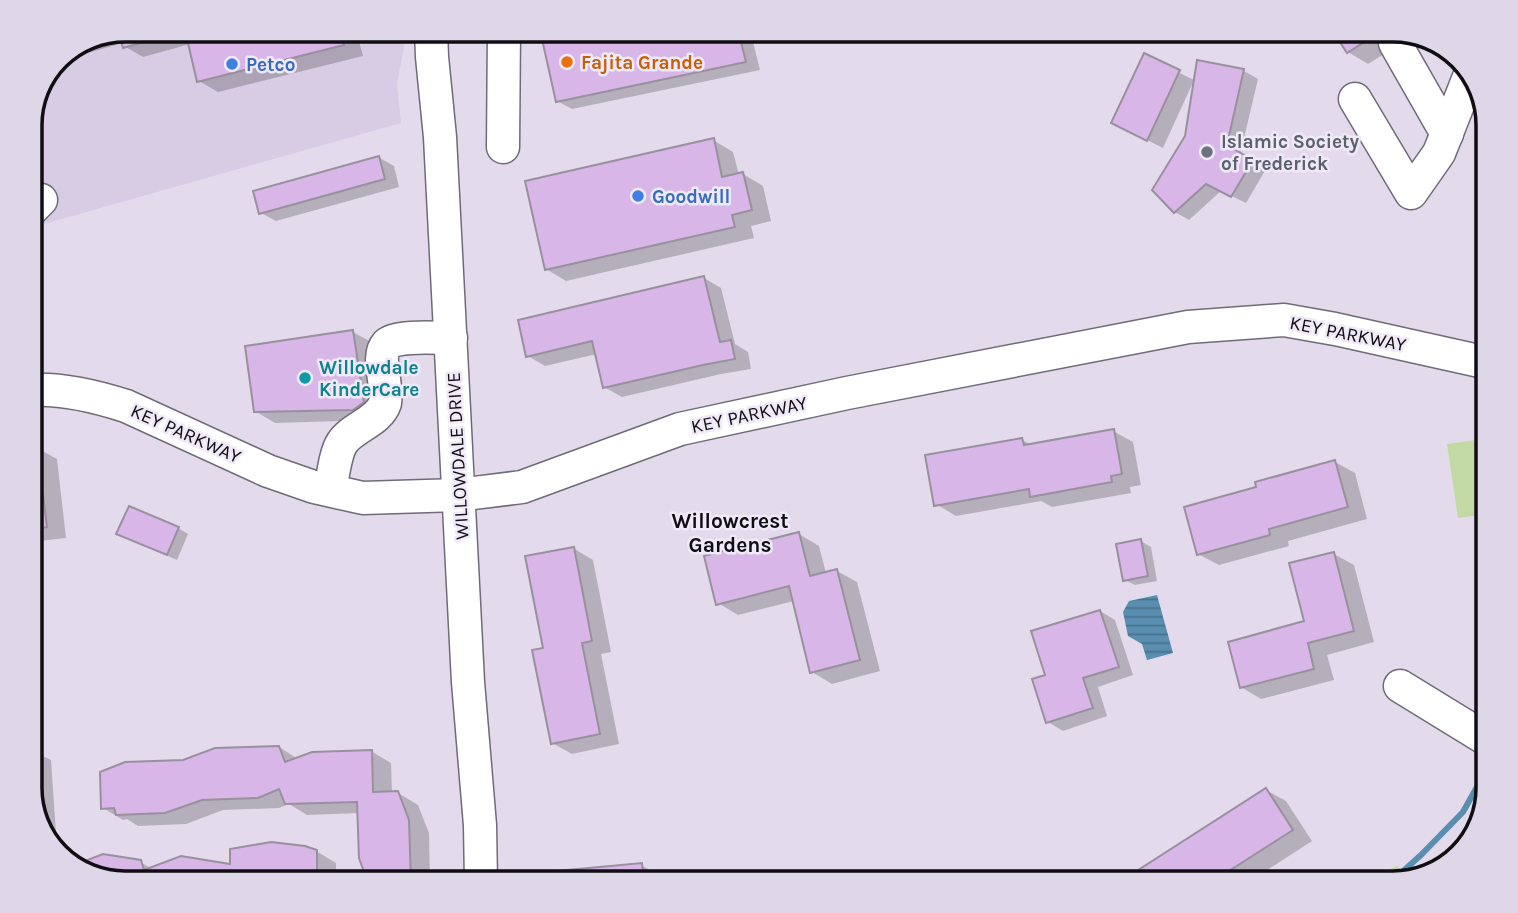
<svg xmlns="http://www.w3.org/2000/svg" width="1518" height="913" viewBox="0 0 1518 913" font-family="Karla,sans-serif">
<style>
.built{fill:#d7cce3}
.grass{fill:#c3d9a3}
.park{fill:url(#park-tufts)}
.water{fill:url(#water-rules)}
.shadow{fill:#0003}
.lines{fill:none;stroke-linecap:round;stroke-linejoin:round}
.stream{stroke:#598eb0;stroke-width:6}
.building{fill:#d8b7e8;stroke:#99909e;stroke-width:2}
.minor-casing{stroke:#716a78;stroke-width:35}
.minor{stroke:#fff;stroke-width:32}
.food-dot{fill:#e8710a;stroke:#f0e9f9;stroke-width:2.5}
.shop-dot{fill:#3f7fe0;stroke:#f0e9f9;stroke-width:2.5}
.worship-dot{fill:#6b7280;stroke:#f0e9f9;stroke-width:2.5}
.culture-dot{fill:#0f9aa8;stroke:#f0e9f9;stroke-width:2.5}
.labels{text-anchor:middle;stroke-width:5;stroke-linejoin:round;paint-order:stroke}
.food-label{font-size:19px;font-weight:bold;fill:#c56008;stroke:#f0e9f9;text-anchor:start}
.shop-label{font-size:19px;font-weight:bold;fill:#366cbe;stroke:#f0e9f9;text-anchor:start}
.worship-label{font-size:19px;font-weight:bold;fill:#5b616d;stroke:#f0e9f9;text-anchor:start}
.street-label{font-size:19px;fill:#100d13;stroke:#f0e9f9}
.culture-label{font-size:19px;font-weight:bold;fill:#0d838f;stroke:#f0e9f9;text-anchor:start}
.neighbourhood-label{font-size:21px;font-weight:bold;fill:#100d13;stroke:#f0e9f9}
.rim{fill:none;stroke:#100d13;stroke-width:3.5}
</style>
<defs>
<pattern id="park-tufts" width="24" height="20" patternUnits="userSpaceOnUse" patternTransform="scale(1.75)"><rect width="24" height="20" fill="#c3d9a3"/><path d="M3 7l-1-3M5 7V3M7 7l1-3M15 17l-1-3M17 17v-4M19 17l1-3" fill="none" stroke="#a6b98b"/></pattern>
<pattern id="water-rules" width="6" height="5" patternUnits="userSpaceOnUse" patternTransform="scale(1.75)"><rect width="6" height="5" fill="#598eb0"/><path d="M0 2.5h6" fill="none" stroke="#48728e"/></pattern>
</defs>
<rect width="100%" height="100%" fill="#e3dbec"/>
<path class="built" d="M125 30H407L397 84 401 123 30 228V119L58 57Z"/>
<path class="grass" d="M1483 439 1488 473V514L1458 518 1447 444Z"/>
<path class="park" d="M1397 866 1411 879 1394 883H1363Z"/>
<path class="water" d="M1157 595 1173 653 1147 660 1142 644 1128 636 1123 612 1129 601Z"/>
<g class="shadow">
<path d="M125 30H356L363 56 218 92 199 81 190 44 143 57 124 46 123 43 56 62 58 57Z"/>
<path d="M542 30H750L760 70 572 109 557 101Z"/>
<path d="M1334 30H1393L1414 35 1406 38 1400 44 1368 64 1348 52Z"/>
<path d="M1145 56 1194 80 1163 148 1129 131Z"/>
<path d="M1199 62 1244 71 1258 79 1240 155 1266 169 1246 203 1221 191 1189 220 1175 212 1154 190 1187 136Z"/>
<path d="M713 140 733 152 739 175 743 174 763 186 771 221 751 226 754 238 566 281 546 269Z"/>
<path d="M378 157 394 166 399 187 276 221 261 213Z"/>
<path d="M704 278 721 288 735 344 748 352 751 369 721 374 622 397 604 387 597 354 545 366 528 356Z"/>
<path d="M353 332 373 343 374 420 275 423 255 411Z"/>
<path d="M1113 431 1133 442 1141 485 1130 487 1131 493 1052 507 1041 501 956 516 936 504 1022 440 1032 445Z"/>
<path d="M30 448H37L57 459 66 538 30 542Z"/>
<path d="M1335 462 1355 473 1367 519 1288 541 1289 546 1219 565 1198 554Z"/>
<path d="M178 528 188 534 177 560 118 534Z"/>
<path d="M799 534 819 546 826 573 837 571 857 582 880 671 832 684 812 672 794 601 738 615 718 603Z"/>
<path d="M1141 541 1151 547 1157 581 1135 585 1125 580Z"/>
<path d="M30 543 33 573 30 574Z"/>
<path d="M573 548 593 560 611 652 601 654 619 744 572 754 552 743 545 649Z"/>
<path d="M1334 554 1354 565 1374 642 1327 655 1334 680 1261 699 1241 687 1306 623Z"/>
<path d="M1100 611 1115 620 1133 675 1098 687 1107 716 1063 731 1048 722 1047 677Z"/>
<path d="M279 747 298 759 371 751 391 763 392 793H398L418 805 429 833 430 883H370L361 858 359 813 307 815 289 804 279 808 223 810 186 824 138 826 127 819 123 820 103 808 183 762Z"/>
<path d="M41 755 51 760 56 833 42 834 30 794V756Z"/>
<path d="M1266 790 1286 801 1312 841 1247 883H1119Z"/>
<path d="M316 851 336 863V883H125L77 870 74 867 140 862 152 869 232 866Z"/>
<path d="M641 865 657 874V883H517L516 877Z"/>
</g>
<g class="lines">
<path class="stream" d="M1390 883 1421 855 1463 812 1488 767"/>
</g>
<g class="building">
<path d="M125 30H167L168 35 123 48 118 32Z"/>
<path d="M185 30H341L344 45 197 82Z"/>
<path d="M540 30H738L746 62 556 102Z"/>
<path d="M1332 30H1383L1347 53Z"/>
<path d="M1144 53 1180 70 1147 141 1111 123Z"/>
<path d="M1197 60 1244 69 1227 145 1253 160 1231 197 1206 184 1174 213 1152 190 1185 136Z"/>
<path d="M714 138 722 177 743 172 752 210 732 215 735 227 545 270 525 181Z"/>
<path d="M379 156 385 179 259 214 253 191Z"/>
<path d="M704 276 720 342 731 340 735 359 703 365 603 388 592 341 526 357 518 320Z"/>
<path d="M353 330 364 402 360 405 353 410 254 412 245 346Z"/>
<path d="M1114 429 1122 474 1111 476 1112 482 1030 497 1029 489 934 506 925 455 1022 438 1024 445Z"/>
<path d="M1335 460 1348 507 1269 529 1270 535 1197 555 1184 507 1256 487 1255 482Z"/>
<path d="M41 480 47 527 30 529V481Z"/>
<path d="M129 506 179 527 167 555 116 534Z"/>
<path d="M799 532 810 576 837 569 860 660 810 673 789 586 716 605 704 556Z"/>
<path d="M1141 539 1148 576 1123 581 1116 544Z"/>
<path d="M574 547 592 641 582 643 600 734 551 744 532 650 543 648 525 556Z"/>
<path d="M1334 552 1354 631 1308 643 1314 669 1240 688 1228 642 1304 621 1289 563Z"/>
<path d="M1100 610 1119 667 1083 678 1093 708 1046 723 1032 679 1045 675 1031 631Z"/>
<path d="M279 746 285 762 312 752 372 750 373 792 398 791 409 820 411 883H368L359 858 357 802 285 804 279 789 258 798 202 800 165 813 116 815 114 808 101 809 100 772 125 762 183 760 215 748Z"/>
<path d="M1266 788 1293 830 1210 883H1118Z"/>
<path d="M271 842 305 846 317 850V883H125L77 870 72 866 103 854 141 860 144 870 181 856 230 864V849Z"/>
<path d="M642 863 644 883H558L557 871Z"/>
</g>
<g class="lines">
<g class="minor-casing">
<g id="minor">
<path d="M431 30 432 57 440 137 468 682 480 825 481 883"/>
<path d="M1395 43 1447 134"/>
<path d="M1355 99 1411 193 1439 153 1471 72"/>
<path d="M503 147 504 30"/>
<path d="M30 211 41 200"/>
<path d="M30 390C62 388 95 396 126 406L268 471 314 487 363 498 458 495 522 487 680 429 847 393 1188 327 1284 320 1335 329 1488 363"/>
<path d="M330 490C333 477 335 454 342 443 352 427 379 422 385 403 389 387 375 357 387 344 396 335 438 338 451 338"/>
<path d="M1400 686 1488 740"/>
</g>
</g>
<use href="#minor" class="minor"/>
</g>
<circle class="food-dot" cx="567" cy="62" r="7"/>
<g class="shop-dot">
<circle cx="232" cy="64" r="7"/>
<circle cx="638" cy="196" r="7"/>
</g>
<circle class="worship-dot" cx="1207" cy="152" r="7"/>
<circle class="culture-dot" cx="305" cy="378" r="7"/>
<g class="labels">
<g class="food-label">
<text x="581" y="69">Fajita Grande</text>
</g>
<g class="shop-label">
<text x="246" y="71">Petco</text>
<text x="652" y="203">Goodwill</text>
</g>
<g class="worship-label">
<text x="1221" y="148">Islamic Society<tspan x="1221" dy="22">of Frederick</tspan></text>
</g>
<g class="street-label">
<text transform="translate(1348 333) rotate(11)" y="7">KEY PARKWAY</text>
<text transform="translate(749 414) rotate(-12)" y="7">KEY PARKWAY</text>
<text transform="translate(186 433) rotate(24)" y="7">KEY PARKWAY</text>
<text transform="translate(457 456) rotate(-93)" y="7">WILLOWDALE DRIVE</text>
</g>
<g class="culture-label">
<text x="319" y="374">Willowdale<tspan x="319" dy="22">KinderCare</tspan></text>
</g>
<g class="neighbourhood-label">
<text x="730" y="528">Willowcrest<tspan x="730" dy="24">Gardens</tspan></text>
</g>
</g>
<path d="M0 0H1518V913H0ZM125 42H1393A83 83 0 0 1 1476 125V788A83 83 0 0 1 1393 871H125A83 83 0 0 1 42 788V125A83 83 0 0 1 125 42Z" fill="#ded7e7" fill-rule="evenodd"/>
<path class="rim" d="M125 42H1393A83 83 0 0 1 1476 125V788A83 83 0 0 1 1393 871H125A83 83 0 0 1 42 788V125A83 83 0 0 1 125 42Z"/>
</svg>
